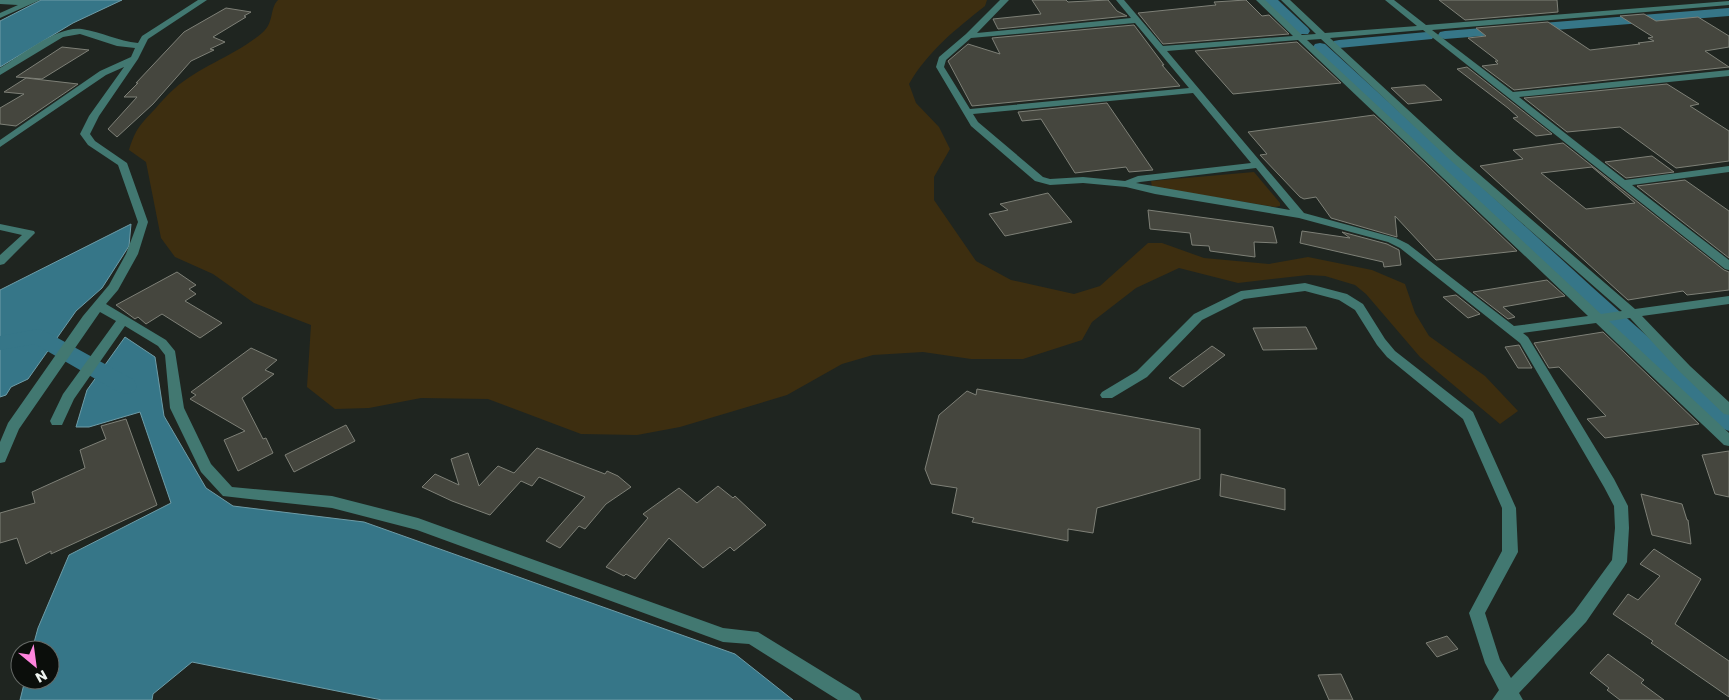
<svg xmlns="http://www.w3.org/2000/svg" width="1729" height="700" viewBox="0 0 1729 700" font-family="Poppins,sans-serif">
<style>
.green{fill:#3d2e10}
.water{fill:#367688;stroke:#6e9ca7}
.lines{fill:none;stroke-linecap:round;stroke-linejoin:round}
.canal{fill:#367688;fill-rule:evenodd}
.building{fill:#45463e;stroke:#7e8077;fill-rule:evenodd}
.minor{fill:#427871;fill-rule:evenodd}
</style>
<rect width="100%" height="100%" fill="#1f2520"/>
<g class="green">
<path d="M278 0H987L985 6C956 29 928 51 909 84L916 103 939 127 950 149 934 177V200L976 261 1011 280 1074 294 1100 286 1148 243H1162L1204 258 1269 264 1308 257 1372 270 1405 284 1415 313 1429 336 1485 376 1518 411 1500 424 1420 357 1366 294 1355 285 1325 276 1308 275 1238 283 1179 268 1136 288 1092 322 1082 340 1023 359H971L923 352 873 355 842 364 787 395 680 427 637 435 581 434 488 399 421 398 369 408 335 409 307 387 311 325 254 303 213 274 175 257 161 238 146 162 129 150C136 128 140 125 155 109 161 102 167 95 174 89 200 66 235 56 262 33 275 22 269 9 278 0Z"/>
<path d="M1254 172 1280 203V206L1275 207 1152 187 1151 181Z"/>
</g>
<g class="water">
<path d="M41 0H122L73 23 0 67V21Z"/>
<path d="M131 224 129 246 102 288 76 311 28 379 11 387 6 395 0 397V290Z"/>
<path d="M125 337 155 357 164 416 206 488 233 506 364 522 735 654 793 700H382L192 662 153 694 152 700H20L25 680H50V650H32L38 628 69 555 171 503 140 412 89 427H76L87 390Z"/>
</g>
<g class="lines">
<g class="canal">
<path d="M1263 0H1278L1308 28 1310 31 1308 34H1298Z"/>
<path d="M1729 8V16L1445 39 1440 38 1438 35 1440 32 1445 31Z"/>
<path d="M1427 32 1432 33 1434 36 1432 39 1339 48 1334 47 1332 44 1334 41 1339 40Z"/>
<path d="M1320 43 1325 44 1592 287 1729 409V431L1721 428 1315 50 1313 47 1315 44Z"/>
<path d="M38 329 45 331 134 380 137 386 134 392 126 394 118 392 35 344 0 350V336Z"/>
</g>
</g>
<g class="building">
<path d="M1032 0H1066L1068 2 1108 0 1117 11 1127 16 998 29 993 19 1041 14Z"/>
<path d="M1246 0 1262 16 1269 15 1289 34 1163 44 1138 13 1216 5 1214 2Z"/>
<path d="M1439 0H1557L1558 12 1465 20Z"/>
<path d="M226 8 251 12 244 16 246 17 213 37 225 42 210 49 214 50 191 61 153 104 117 137 108 129 137 97H124L138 83H136L184 32Z"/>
<path d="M1644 14 1656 21 1698 17 1729 36V47L1705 51 1729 67 1514 90 1482 66 1498 64 1495 61H1498L1468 38 1486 36 1476 28 1548 22 1590 50 1640 44 1638 43 1654 41 1648 38 1653 37 1620 16Z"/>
<path d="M1134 25 1164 65H1162L1180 86 972 106 948 61 968 44 1000 54 992 38Z"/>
<path d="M1297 42 1341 83 1233 94 1195 51Z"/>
<path d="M62 47 89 50 42 79 16 77Z"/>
<path d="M1467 67 1552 134 1536 136 1513 118 1518 117 1508 108 1457 69Z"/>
<path d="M26 78 78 84 16 126 0 124V108L24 94 4 92Z"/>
<path d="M1667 84 1699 104 1690 106 1729 131V161L1676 168 1620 127 1567 132 1524 98Z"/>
<path d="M1422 85H1425L1442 100 1408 104 1391 88Z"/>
<path d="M1107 103 1153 170 1129 172 1126 167 1075 173 1041 119 1022 121 1018 112Z"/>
<path d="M1374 115 1386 126 1517 251 1436 260 1395 216 1397 237 1331 218 1316 197 1304 199 1300 197 1260 155 1267 154 1248 132Z"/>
<path d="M1563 143 1724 270 1729 272V290L1687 295 1683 291 1628 300 1480 166 1523 159 1513 150ZM1592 167 1635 203 1586 209 1541 173Z"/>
<path d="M1652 156 1674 172 1626 178 1605 162Z"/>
<path d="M1685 180 1729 211V258L1637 186Z"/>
<path d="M1048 193 1072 222 1005 236 989 214 1008 210 1000 204Z"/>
<path d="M1148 210 1273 227 1277 243 1254 242 1255 257 1210 251 1209 246 1192 245 1190 233 1150 229Z"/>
<path d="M1302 231 1350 238 1342 232 1387 244 1399 250 1401 265 1384 267 1383 262 1300 243Z"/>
<path d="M177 272 196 285 189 289 196 294 185 301 222 323 200 338 162 314 146 324 138 317 135 319 116 305Z"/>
<path d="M1547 280 1565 296 1503 307 1515 317 1508 319 1473 292Z"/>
<path d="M1456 295 1480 314 1468 318 1443 297Z"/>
<path d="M1306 327 1317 349 1263 350 1253 328Z"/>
<path d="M1603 332 1699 424 1605 438 1587 419 1606 416 1559 367 1549 368 1534 343Z"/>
<path d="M1519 345 1532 368H1518L1505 347Z"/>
<path d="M1212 346 1225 355 1183 387 1169 378Z"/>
<path d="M251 348 277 360 265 370 274 374 242 398 263 439 266 438 273 453 238 471 224 440 245 431 190 399 196 395 191 392Z"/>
<path d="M977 389 1200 429V479L1097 508 1093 533 1068 529V541L972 522 974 518 952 513 957 488 931 484 925 469 939 415 967 391 976 395Z"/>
<path d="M126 419 157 505 51 554V551L26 564 17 538 0 543V513L35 503 32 492 85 468 80 450 106 439 101 426Z"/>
<path d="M346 425 355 441 294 472 285 455Z"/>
<path d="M537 448 605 474 607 471 618 476 631 487 606 504 585 529 579 526 560 548 546 541 585 497 539 477 532 486 521 481 490 515 452 501 422 487 435 474 459 485 451 459 468 453 479 486 498 466 514 473Z"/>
<path d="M1729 451V497L1715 494 1702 455Z"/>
<path d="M1221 474 1285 489V510L1220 496Z"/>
<path d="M718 486 733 498 735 496 766 525 734 551 730 547 703 568 669 538 635 579 626 574 624 576 606 567 648 518 643 514 679 488 697 503Z"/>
<path d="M1641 494 1682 504 1687 520H1688L1691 544 1652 535Z"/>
<path d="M1654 549 1701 579 1675 624 1729 661V697L1651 643 1653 641 1613 614 1628 594 1638 600 1660 576 1640 564Z"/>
<path d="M1447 636 1458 649 1437 657 1426 643Z"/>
<path d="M1608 654 1644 680 1641 683 1664 700H1620L1607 690 1609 688 1590 673Z"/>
<path d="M1341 674 1353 700H1329L1318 675Z"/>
</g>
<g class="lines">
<g class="minor">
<path d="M0 0H40L0 18V13L18 5 0 4Z"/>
<path d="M198 0H207L148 39 138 59 99 116 90 134 95 141 127 163 148 222 138 254 118 290 106 304 166 340 175 351 184 408 211 464 232 487 332 496 418 518 723 628 758 632 859 694 862 700H838L749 644 723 642 417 530 332 508 223 496 201 472 170 408 165 355 158 346 125 326 74 399 62 425H52L50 421 63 394 116 321 100 312 19 429 5 462 0 463V442L8 423 83 316 109 285 126 254 138 222 118 165 88 145 80 134 89 116 124 67 106 75 0 147V140L100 71 131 57 135 48 117 46 80 34 63 37 0 75V68C20 56 58 25 82 29 102 32 118 41 138 43L142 36Z"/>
<path d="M1000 0H1009L977 33 1131 18 1116 0H1124L1163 46 1293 36 1256 0H1265L1302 35 1316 34 1281 0H1290L1325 33 1417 26 1385 0H1394L1426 25 1729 1V5L1432 30 1513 92 1729 70V76L1519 97 1625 180 1729 166V172L1632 185 1729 260V270L1725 269 1423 30 1330 38 1457 155 1635 309 1729 296V304L1642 316 1690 366 1729 402V415L1724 414 1680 372 1630 318 1609 321 1729 433V446L1724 445 1596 323 1523 333 1528 337 1614 479 1628 506 1629 528 1627 562 1624 567 1586 622 1519 693 1523 700H1492L1499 690 1485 663 1469 613 1502 551V508L1463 419 1387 357 1377 345 1355 310 1339 300 1305 291 1244 299 1202 320 1147 377 1112 398H1102L1100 395 1102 392 1137 371 1194 314 1241 291 1305 283 1347 294 1363 304 1385 339 1395 351 1473 412 1516 508 1518 552 1485 613 1500 660 1511 678 1574 612 1612 560 1615 528 1614 506 1604 487 1520 343 1400 248 1388 242 1299 218 1155 194 1126 187 1083 183 1050 185 1035 181 971 126 936 67 939 57 966 34ZM1135 23 1189 88 970 109 944 67 946 60 971 38ZM1321 39 1449 159 1622 311 1601 314 1307 40ZM1298 40 1588 316 1514 326 1408 244 1396 238 1304 213 1167 51ZM1193 93 1251 163 1138 176 1125 181 1083 177 1050 179 1043 177 978 122 973 114ZM1256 168 1290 210 1136 183 1140 182Z"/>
<path d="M0 224 34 231 35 233 4 264 0 265V255L22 235 0 230Z"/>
</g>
</g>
<g transform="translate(35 665) rotate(151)"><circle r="24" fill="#0b0e0b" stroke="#666a67"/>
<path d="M0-4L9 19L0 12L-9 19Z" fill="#ff85de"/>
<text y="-8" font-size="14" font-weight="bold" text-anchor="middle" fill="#eff4f0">N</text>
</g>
</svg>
